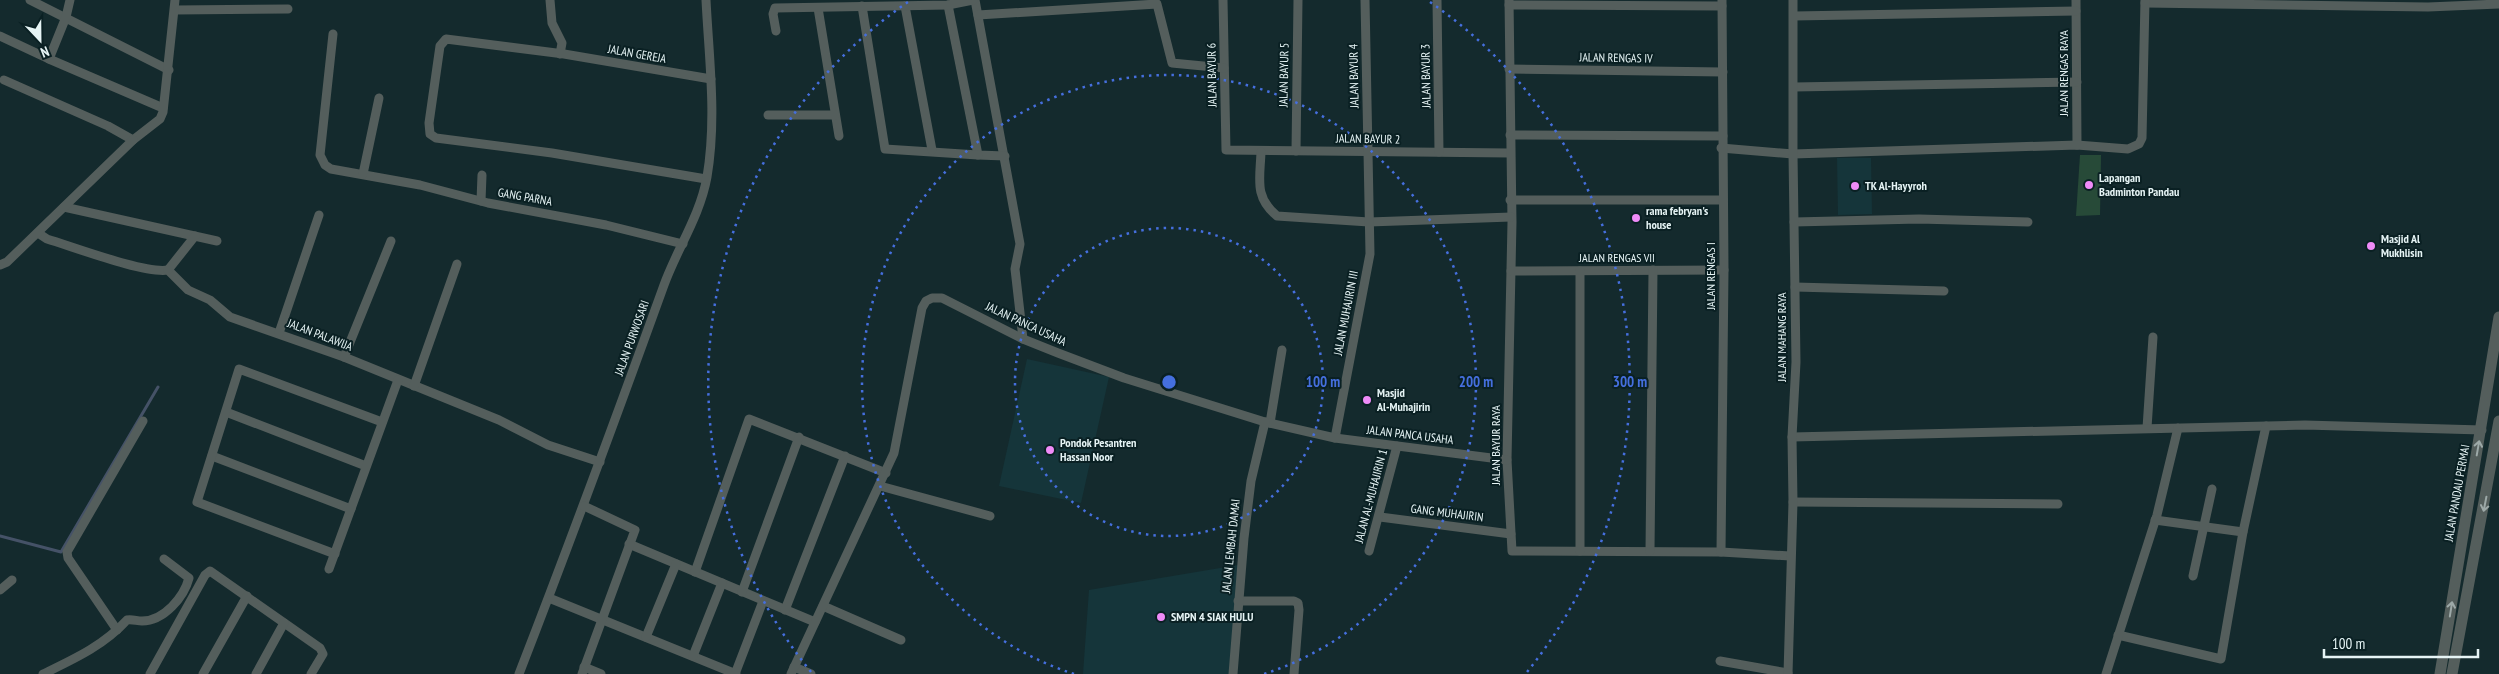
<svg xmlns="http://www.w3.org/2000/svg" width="2499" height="674" viewBox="0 0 2499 674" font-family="'PT Sans Narrow',sans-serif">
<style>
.built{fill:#15353a}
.pitch{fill:#274a38}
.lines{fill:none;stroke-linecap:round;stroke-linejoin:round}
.stream{stroke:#455267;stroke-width:3}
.minor{stroke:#545e5c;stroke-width:9}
.tertiary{stroke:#545e5c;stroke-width:11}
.oneway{stroke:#9da9a8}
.ring{fill:none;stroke:#456fde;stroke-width:2.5;stroke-dasharray:2.5 5}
.poi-dot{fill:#ef8bf7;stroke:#0a2023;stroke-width:2}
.labels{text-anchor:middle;stroke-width:4;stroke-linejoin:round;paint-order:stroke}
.street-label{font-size:12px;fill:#e6f4f5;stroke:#0a2023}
.poi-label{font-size:12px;font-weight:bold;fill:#e6f4f5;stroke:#0a2023;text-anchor:start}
.centre{fill:#456fde;stroke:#0a2023;stroke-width:2.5}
.ring-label{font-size:15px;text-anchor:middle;font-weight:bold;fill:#456fde;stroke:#0a2023;stroke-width:4;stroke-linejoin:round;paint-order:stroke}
</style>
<rect width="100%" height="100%" fill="#142a2d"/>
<g class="built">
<path d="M1837 158H1871L1872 214 1838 215Z"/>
<path d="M1027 359 1109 377 1081 503 999 486Z"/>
<path d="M1238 565 1231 674H1083L1089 590Z"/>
</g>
<path class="pitch" d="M2080 155H2101L2100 215 2076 216Z"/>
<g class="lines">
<path class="stream" d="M0 536 61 552 158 387"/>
<g class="minor">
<path d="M30 0 169 70"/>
<path d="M550 0 552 23 562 43 560 54"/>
<path d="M975 0 1020 244 1015 269 1023 339"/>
<path d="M1223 0 1226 150 1510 153"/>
<path d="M1437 0 1439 152"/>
<path d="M1509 0 1512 222 1507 460 1512 551 1721 552 1790 556"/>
<path d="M2076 0 2077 145"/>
<path d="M2145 3 2428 7 2499 4"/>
<path d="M948 5 978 155 1005 156"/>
<path d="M1509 5 1722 6"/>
<path d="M862 6 885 149 978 155"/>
<path d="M905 6 932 150"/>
<path d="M818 8 839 136"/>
<path d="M175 10 288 9"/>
<path d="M978 15 1157 4 1172 63 1224 68"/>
<path d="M1794 16 2076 11"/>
<path d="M776 31 773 14 775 8 948 5 973 0"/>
<path d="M333 34 320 155 325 165 331 169 420 185 488 203 606 225 683 244"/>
<path d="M0 36 49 59 66 17 70 0"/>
<path d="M49 59 163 108"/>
<path d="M1509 69 1723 72"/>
<path d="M4 80 108 126 133 140 160 119 163 112 175 0"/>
<path d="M1794 87 2077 82"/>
<path d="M768 115H835"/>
<path d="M1510 135 1723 136"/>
<path d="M1721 148 1793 154 2077 145 2128 149 2139 144 2142 138 2145 0"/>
<path d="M1296 151 1298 0"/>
<path d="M1261 152C1260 179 1254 197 1277 216L1369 222 1511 217"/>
<path d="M363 174 379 98"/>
<path d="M706 179 552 153 436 138 430 134 429 123 440 46 446 39 564 54 711 79"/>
<path d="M1510 200H1723"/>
<path d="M481 201 482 175"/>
<path d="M64 207 217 241"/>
<path d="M1794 222 1919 219 2028 222"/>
<path d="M38 233 47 239C74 247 145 274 168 270L188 290 210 300 230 317 344 357 499 420 548 445 600 462"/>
<path d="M0 265 7 262 133 140"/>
<path d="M168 270 195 236"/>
<path d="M1511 271 1724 270"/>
<path d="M1795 287 1944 291"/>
<path d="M279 333 319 215"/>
<path d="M344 357 391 241"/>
<path d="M414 386 457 264"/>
<path d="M226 412 366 466"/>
<path d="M1270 423 1282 350"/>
<path d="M2147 428 2153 337"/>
<path d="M1792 437 2305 425 2482 430"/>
<path d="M1335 438 1370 254 1365 0"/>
<path d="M212 456 351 509"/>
<path d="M880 486 990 516"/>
<path d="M1793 502 2058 504"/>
<path d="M1380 517 1511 534"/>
<path d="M2155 520 2243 532"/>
<path d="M629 544 815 622"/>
<path d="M1369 551 1397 446"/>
<path d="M1580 551V271"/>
<path d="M1650 551 1653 270"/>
<path d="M1721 552 1724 270 1722 0"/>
<path d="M335 554 197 502 239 369 382 422"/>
<path d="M329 569 398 380"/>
<path d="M695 572 749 419 886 473"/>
<path d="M2193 576 2212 489"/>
<path d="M0 590 12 580"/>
<path d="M742 592 799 437"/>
<path d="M549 598 736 674"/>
<path d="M1238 601H1294L1298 603 1299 610 1294 674"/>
<path d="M823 606 901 640"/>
<path d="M785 610 845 456"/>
<path d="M117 630 68 558 67 552 143 421"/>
<path d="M2118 635 2221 659 2243 532 2266 426"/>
<path d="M646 637 676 564"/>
<path d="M693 656 722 583"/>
<path d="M1720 661 1788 673"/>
<path d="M584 667 601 674"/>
<path d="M794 667 811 674"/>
<path d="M43 674C74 659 103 646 127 620 132 619 137 621 142 621 164 621 184 597 189 578L164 559"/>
<path d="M150 674 205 575 210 571 320 648 323 654 311 674"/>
<path d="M203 674 247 596"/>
<path d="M256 674 284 623"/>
<path d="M519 674C569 545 617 415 664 285 677 249 700 216 707 177 717 118 709 59 706 0"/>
<path d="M582 674 635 530 584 506"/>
<path d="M735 674 763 601"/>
<path d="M791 674 894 453 922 308 926 301 932 298H942L1023 339 1058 353 1124 378 1265 422 1335 438 1507 460"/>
<path d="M1233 674 1244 538 1251 481 1265 422"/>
<path d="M1788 674 1793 502 1792 437 1796 362 1793 154V0"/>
<path d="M2106 674 2157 515 2178 428"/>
</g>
<g class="tertiary">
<path d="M2440 674 2499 317"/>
<path d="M2452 674 2499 421"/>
</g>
</g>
<defs><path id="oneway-shaft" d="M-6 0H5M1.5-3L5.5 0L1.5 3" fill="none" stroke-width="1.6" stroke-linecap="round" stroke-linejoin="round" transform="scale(1.25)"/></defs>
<g class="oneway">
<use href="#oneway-shaft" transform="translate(2478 448) rotate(-80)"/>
<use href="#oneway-shaft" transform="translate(2485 504) rotate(101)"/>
<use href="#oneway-shaft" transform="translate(2451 609) rotate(-81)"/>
</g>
<g class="ring">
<circle cx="1169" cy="382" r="154"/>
<path d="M1074 674A307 307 0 1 1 1264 674"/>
<path d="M811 672A461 461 0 0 1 908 2M1430 2A461 461 0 0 1 1527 672"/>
</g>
<g class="poi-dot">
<circle cx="2089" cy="185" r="5"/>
<circle cx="1855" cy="186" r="5"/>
<circle cx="1636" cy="218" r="5"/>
<circle cx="2371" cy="246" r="5"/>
<circle cx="1367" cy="400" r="5"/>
<circle cx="1050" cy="450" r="5"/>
<circle cx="1161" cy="617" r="5"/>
</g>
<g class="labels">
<g class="street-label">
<text transform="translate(637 54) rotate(10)" y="4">JALAN GEREJA</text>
<text transform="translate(1616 58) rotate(1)" y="4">JALAN RENGAS IV</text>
<text transform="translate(2064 73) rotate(-90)" y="4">JALAN RENGAS RAYA</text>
<text transform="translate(1212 75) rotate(-91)" y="4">JALAN BAYUR 6</text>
<text transform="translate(1284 75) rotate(-89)" y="4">JALAN BAYUR 5</text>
<text transform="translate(1354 76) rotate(-91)" y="4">JALAN BAYUR 4</text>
<text transform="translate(1426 76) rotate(-91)" y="4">JALAN BAYUR 3</text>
<text transform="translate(1368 139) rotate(1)" y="4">JALAN BAYUR 2</text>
<text transform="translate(525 197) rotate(10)" y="4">GANG PARNA</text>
<text x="1617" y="262">JALAN RENGAS VII</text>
<text transform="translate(1711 276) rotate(-90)" y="4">JALAN RENGAS I</text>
<text transform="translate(1346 313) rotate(-79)" y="4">JALAN MUHAJIRIN III</text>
<text transform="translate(1026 324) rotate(25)" y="4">JALAN PANCA USAHA</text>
<text transform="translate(320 335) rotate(21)" y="4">JALAN PALAWIJA</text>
<text transform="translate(1782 337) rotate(-90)" y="4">JALAN MAHANG RAYA</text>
<text transform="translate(632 338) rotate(-70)" y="4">JALAN PURWOSARI</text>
<text transform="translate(1410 435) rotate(7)" y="4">JALAN PANCA USAHA</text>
<text transform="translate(1496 445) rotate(-90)" y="4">JALAN BAYUR RAYA</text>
<text transform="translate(2457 493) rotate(-80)" y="4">JALAN PANDAU PERMAI</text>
<text transform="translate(1371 496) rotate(-75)" y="4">JALAN AL-MUHAJIRIN 1</text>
<text transform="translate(1447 513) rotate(7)" y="4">GANG MUHAJIRIN</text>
<text transform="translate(1231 546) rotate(-84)" y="4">JALAN LEMBAH DAMAI</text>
</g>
<g class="poi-label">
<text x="2099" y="182">Lapangan<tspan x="2099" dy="14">Badminton Pandau</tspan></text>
<text x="1865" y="190">TK Al-Hayyroh</text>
<text x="1646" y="215">rama febryan's<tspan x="1646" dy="14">house</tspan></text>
<text x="2381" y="243">Masjid Al<tspan x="2381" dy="14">Mukhlisin</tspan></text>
<text x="1377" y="397">Masjid<tspan x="1377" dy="14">Al-Muhajirin</tspan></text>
<text x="1060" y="447">Pondok Pesantren<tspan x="1060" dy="14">Hassan Noor</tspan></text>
<text x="1171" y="621">SMPN 4 SIAK HULU</text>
</g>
</g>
<circle cx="1169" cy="382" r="8" class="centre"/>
<g class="ring-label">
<text x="1323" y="387">100 m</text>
<text x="1476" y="387">200 m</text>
<text x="1630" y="387">300 m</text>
</g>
<g transform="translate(40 40) rotate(158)" stroke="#0a2023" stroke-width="4" paint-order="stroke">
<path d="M0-4L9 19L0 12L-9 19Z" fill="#e6f4f5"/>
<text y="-8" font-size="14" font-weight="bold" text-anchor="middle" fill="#e6f4f5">N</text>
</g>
<path d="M2324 649v8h154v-8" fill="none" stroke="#e6f4f5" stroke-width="2.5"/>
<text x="2332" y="649" font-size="15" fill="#e6f4f5" stroke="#0a2023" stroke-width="4" paint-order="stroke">100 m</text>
</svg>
